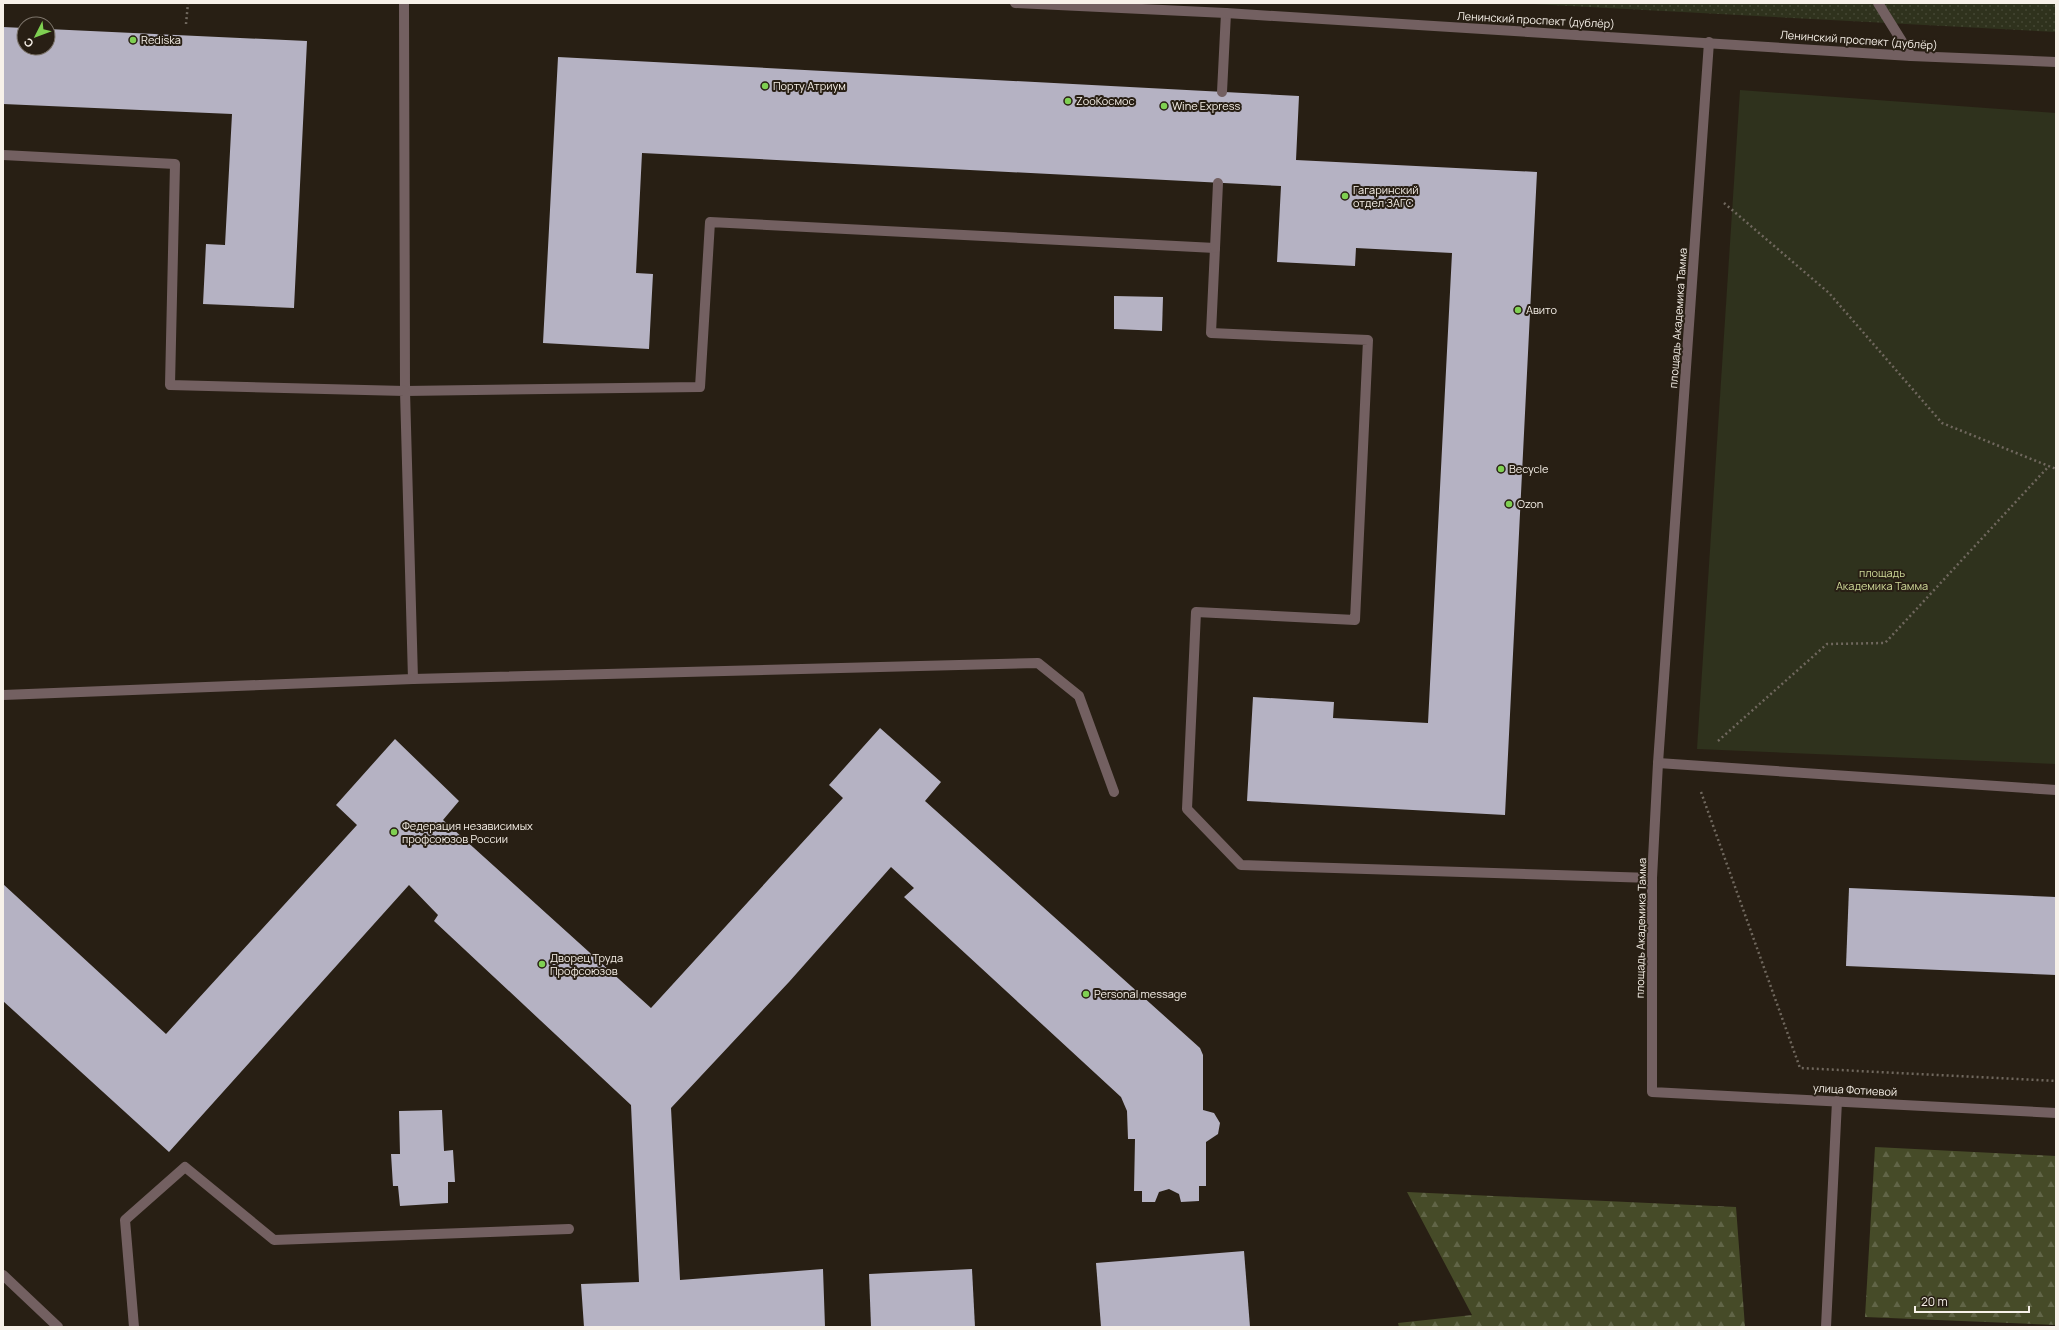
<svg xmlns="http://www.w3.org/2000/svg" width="2059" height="1330" viewBox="0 0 2059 1330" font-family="Manrope,sans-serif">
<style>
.grass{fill:url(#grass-dots)}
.forest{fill:url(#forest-firs)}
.park{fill:#2f321d}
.building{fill:#b5b2c3}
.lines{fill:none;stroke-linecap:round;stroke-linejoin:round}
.path{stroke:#70685e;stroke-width:2.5;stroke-dasharray:2 3;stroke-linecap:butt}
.service{stroke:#736061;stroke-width:10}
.minor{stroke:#736061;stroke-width:10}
.tertiary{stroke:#736061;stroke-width:10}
.poi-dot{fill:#7fd052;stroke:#281f14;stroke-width:1.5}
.labels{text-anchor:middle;stroke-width:4;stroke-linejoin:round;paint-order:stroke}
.street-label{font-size:11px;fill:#f7f1e9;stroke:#281f14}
.poi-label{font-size:11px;fill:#f7f1e9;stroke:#281f14;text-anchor:start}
.park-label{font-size:11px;fill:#ced898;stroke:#281f14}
</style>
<defs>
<pattern id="grass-dots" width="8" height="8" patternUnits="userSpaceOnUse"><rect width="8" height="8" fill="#2f321d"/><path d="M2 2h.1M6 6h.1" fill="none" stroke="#444633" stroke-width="1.8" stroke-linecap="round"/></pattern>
<pattern id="forest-firs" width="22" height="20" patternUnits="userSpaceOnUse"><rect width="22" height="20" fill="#464b28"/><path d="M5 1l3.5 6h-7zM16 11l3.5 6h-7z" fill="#616547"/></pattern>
</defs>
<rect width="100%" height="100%" fill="#281f14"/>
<path class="grass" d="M1513 3H2056V32Z"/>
<g class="forest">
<path d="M1875 1147 2056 1156V1325L1865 1317Z"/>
<path d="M1407 1192 1736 1207 1745 1327H1399L1398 1323 1472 1315Z"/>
</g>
<path class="park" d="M1740 90 2056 113V764L1697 749Z"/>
<g class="building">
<path d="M3 27 24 28V48H48V29L307 41 294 308 203 304 206 244 225 245 232 114 3 104Z"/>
<path d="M558 57 1299 96 1296 160 1537 172 1505 815 1247 801 1253 697 1334 702 1333 718 1428 723 1452 253 1356 248 1355 266 1277 262 1281 186 642 153 636 273 653 274 649 349 543 343Z"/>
<path d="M1114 296 1163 297 1162 331 1114 329Z"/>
<path d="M880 728 941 782 925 801 1200 1048 1203 1055V1110L1214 1113 1220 1123 1218 1134 1206 1142V1186H1199V1201L1181 1202 1179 1194 1169 1189 1159 1192 1155 1202H1142V1191H1134L1135 1139H1128L1127 1111 1121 1097 904 897 914 888 891 867 789 982 671 1108 680 1280 823 1269 825 1327H584L581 1284 639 1282 631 1105 434 921 438 915 409 885 169 1152 3 1001V884L166 1034 357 825 336 805 395 739 459 801 443 820 651 1008 843 798 829 785Z"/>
<path d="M1849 888 2056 897V975L1846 966Z"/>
<path d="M442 1110 444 1151 453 1150 455 1182H448V1203L400 1206 398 1186H393L391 1154H400L399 1111Z"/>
<path d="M1244 1251 1250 1327H1101L1096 1263Z"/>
<path d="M972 1269 975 1327H871L869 1274Z"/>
</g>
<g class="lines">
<g class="path">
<path d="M186 24 188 3"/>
<path d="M1724 203 1829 293 1942 423 2056 469"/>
<path d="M1718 741 1827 644 1885 643 2049 466"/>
<path d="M1701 792 1800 1068 2056 1081"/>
</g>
<g class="service">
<path d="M404 3 405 391 700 387 710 222 1215 248 1211 333 1368 340 1355 620 1196 612 1187 809 1241 865 1652 878"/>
<path d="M1222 92 1226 13"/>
<path d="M3 155 175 164 170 385 405 391 413 679 3 695"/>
<path d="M1215 248 1218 183"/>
<path d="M413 679 1038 663 1079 696 1114 792"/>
<path d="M3 1275 58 1327"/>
<path d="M134 1327 125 1220 185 1167 274 1240 569 1229"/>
<path d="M1826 1327 1837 1101"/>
</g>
<g class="minor">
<path d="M1878 3 1911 56"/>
<path d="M1709 42 1658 763 1652 878V1092L2056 1113"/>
<path d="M1658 763 2056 790"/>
</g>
<path class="tertiary" d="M1015 3 1226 13 1911 56 2056 62"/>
</g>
<g class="poi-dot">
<circle cx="133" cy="40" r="4"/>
<circle cx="765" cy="86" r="4"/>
<circle cx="1068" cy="101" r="4"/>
<circle cx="1164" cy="106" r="4"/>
<circle cx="1345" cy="196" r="4"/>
<circle cx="1518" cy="310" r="4"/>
<circle cx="1501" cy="469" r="4"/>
<circle cx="1509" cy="504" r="4"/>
<circle cx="394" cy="832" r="4"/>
<circle cx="542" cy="964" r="4"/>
<circle cx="1086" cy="994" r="4"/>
</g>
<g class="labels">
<g class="street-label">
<text transform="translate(1536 20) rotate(3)" y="4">Ленинский проспект (дублёр)</text>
<text transform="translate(1859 40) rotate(4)" y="4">Ленинский проспект (дублёр)</text>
<text transform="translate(1678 318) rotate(-86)" y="4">площадь Академика Тамма</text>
<text transform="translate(1641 928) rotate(-89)" y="4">площадь Академика Тамма</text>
<text transform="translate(1855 1090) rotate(3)" y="4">улица Фотиевой</text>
</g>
<g class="poi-label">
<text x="141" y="44">Rediska</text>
<text x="773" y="90">Порту Атриум</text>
<text x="1076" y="105">ZooКосмос</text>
<text x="1172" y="110">Wine Express</text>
<text x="1353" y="194">Гагаринский<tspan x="1353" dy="13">отдел ЗАГС</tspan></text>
<text x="1526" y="314">Авито</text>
<text x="1509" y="473">Becycle</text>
<text x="1517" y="508">Ozon</text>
<text x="402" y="830">Федерация независимых<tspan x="402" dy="13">профсоюзов России</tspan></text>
<text x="550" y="962">Дворец Труда<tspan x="550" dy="13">Профсоюзов</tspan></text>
<text x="1094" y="998">Personal message</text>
</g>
<g class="park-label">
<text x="1882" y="577">площадь<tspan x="1882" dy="13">Академика Тамма</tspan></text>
</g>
</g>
<rect width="2059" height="1330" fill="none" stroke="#f7f1e9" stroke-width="8"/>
<g transform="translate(36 36) rotate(228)"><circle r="19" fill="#281f14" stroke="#7b7369"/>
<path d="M0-3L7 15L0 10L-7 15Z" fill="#7fd052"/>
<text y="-6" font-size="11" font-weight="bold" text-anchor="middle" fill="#f7f1e9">С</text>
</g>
<path d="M1915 1306v6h114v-6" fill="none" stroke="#f7f1e9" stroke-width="2"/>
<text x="1921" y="1306" font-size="12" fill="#f7f1e9" stroke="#281f14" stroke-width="3" paint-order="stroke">20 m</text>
</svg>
